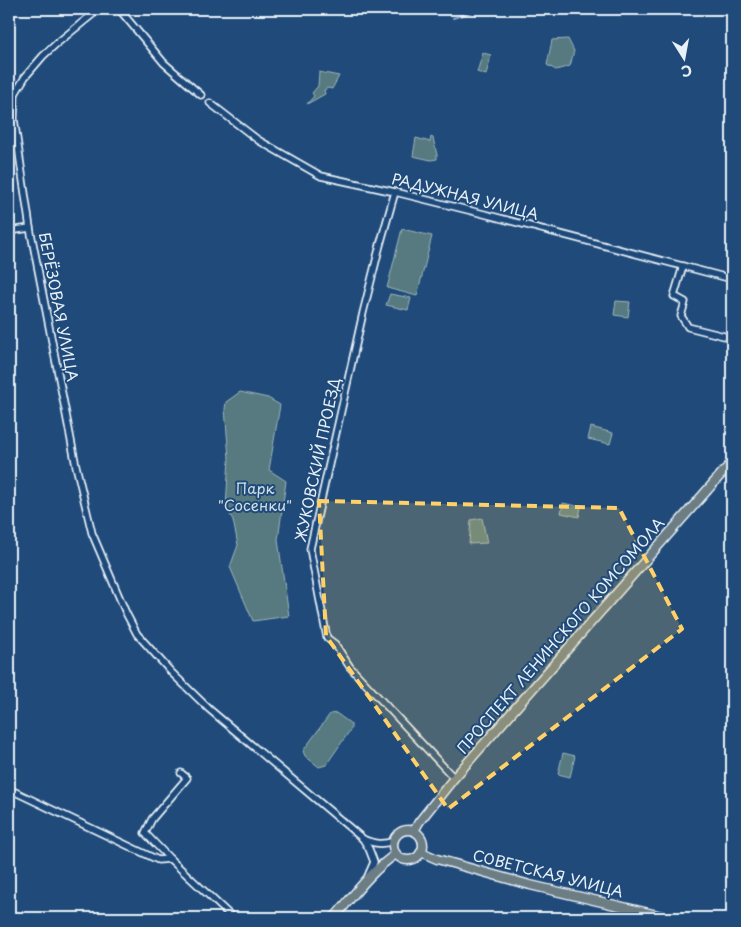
<svg xmlns="http://www.w3.org/2000/svg" width="741" height="927" viewBox="0 0 741 927" font-family="'Playpen Sans',sans-serif">
<style>
.green{fill:#567a7f;stroke:#9fb6bc}
.lines{fill:none;stroke-linecap:round;stroke-linejoin:round}
.stream{stroke:#8daac7;stroke-width:2}
.minor-casing{stroke:#e8f1f8;stroke-width:9}
.major-casing{stroke:#e8f1f8;stroke-width:11}
.minor{stroke:#1f4a7a;stroke-width:5.5}
.major{stroke:#6d7d84;stroke-width:8}
.marked{fill:#ffd166;fill-opacity:0.2;stroke:#ffd166;stroke-width:4;stroke-dasharray:10 6;stroke-linejoin:round}
.labels{text-anchor:middle;stroke-width:4;stroke-linejoin:round;paint-order:stroke}
.street-label{font-size:15px;fill:#e8f1f8;stroke:#1f4a7a}
.park-label{font-size:15px;fill:#d2dfe6;stroke:#1f4a7a}
</style>
<rect width="100%" height="100%" fill="#1f4a7a"/>
<filter id="ink" filterUnits="userSpaceOnUse"><feTurbulence type="fractalNoise" baseFrequency=".02" numOctaves="2"/><feDisplacementMap in="SourceGraphic" scale="10" xChannelSelector="R" yChannelSelector="G"/><feConvolveMatrix kernelMatrix="1 2 1 2 8 2 1 2 1" color-interpolation-filters="sRGB"/></filter>
<g filter="url(#ink)">
<g class="green">
<path d="M568 39 574 51 570 66 556 70 547 65 552 40Z"/>
<path d="M483 53 491 55 486 75 477 72Z"/>
<path d="M319 72 339 76 332 89 328 88 324 90 325 94 307 104 314 96 312 93 318 86Z"/>
<path d="M431 137 433 138 437 155V159L431 160 413 156 416 138 430 142Z"/>
<path d="M402 229 432 236 417 296 387 288Z"/>
<path d="M390 294 411 298 408 310 386 305Z"/>
<path d="M616 301 630 302 628 317 614 315Z"/>
<path d="M240 392 268 398 280 405 269 470 286 481 278 540 289 616 253 621 230 567 238 545 233 520 226 507 229 458 225 409 226 402Z"/>
<path d="M591 427 613 433 610 444 588 439Z"/>
<path d="M563 503 581 507 579 517 561 513Z"/>
<path d="M482 518 487 543 469 544 471 520Z"/>
<path d="M336 713 351 724V729L326 765 319 767 305 756 303 751 330 714Z"/>
<path d="M563 753 575 756 570 777 558 774Z"/>
</g>
<g class="lines">
<path class="stream" d="M453 18 481 9"/>
<g class="minor-casing">
<g id="minor">
<path d="M99 9 56 44 43 56 25 77 15 94 14 119 30 228 76 466 92 533 126 613 137 634 172 673 209 709 363 839C374 844 382 845 394 841"/>
<path d="M119 9 164 63 201 95"/>
<path d="M9 89 15 94"/>
<path d="M210 103 258 140 321 176 395 192 484 214 732 279"/>
<path d="M395 192 380 245 363 313 310 549 327 638 335 644 350 667 454 778"/>
<path d="M9 231 30 228"/>
<path d="M683 266 674 296 685 302 681 316 688 327 732 338"/>
<path d="M181 773 187 778 152 819 145 833 170 859 233 918"/>
<path d="M9 789 158 860 170 859"/>
<path d="M363 839 369 849 374 862 367 878"/>
</g>
</g>
<g class="major-casing">
<g id="major">
<circle cx="408" cy="845" r="15"/>
<path d="M414 831 419 822 454 778 732 462"/>
<path d="M421 852 437 859 530 885 670 918"/>
<path d="M334 918C353 896 372 870 396 854"/>
</g>
</g>
<use href="#minor" class="minor"/>
<use href="#major" class="major"/>
</g>
</g>
<path class="marked" d="M319 501 619 508 682 629 448 809 326 636Z"/>
<g class="labels">
<g class="street-label">
<text transform="translate(465 197) rotate(14)" y="5">РАДУЖНАЯ УЛИЦА</text>
<text transform="translate(58 307) rotate(79)" y="5">БЕРЁЗОВАЯ УЛИЦА</text>
<text transform="translate(318 460) rotate(-78)" y="5">ЖУКОВСКИЙ ПРОЕЗД</text>
<text transform="translate(561 636) rotate(-49)" y="5">ПРОСПЕКТ ЛЕНИНСКОГО КОМСОМОЛА</text>
<text transform="translate(548 874) rotate(14)" y="5">СОВЕТСКАЯ УЛИЦА</text>
</g>
<g class="park-label">
<text x="255" y="494">Парк<tspan x="255" dy="17">"Сосенки"</tspan></text>
</g>
</g>
<rect width="741" height="927" fill="none" stroke="#1f4a7a" stroke-width="30"/>
<rect x="15" y="15" width="711" height="897" fill="none" stroke="#e8f1f8" stroke-width="2" filter="url(#ink)"/>
<g transform="translate(684 58) rotate(169)" stroke="#1f4a7a" stroke-width="4" paint-order="stroke">
<path d="M0-4L9 19L0 12L-9 19Z" fill="#e8f1f8"/>
<text y="-8" font-size="14" font-weight="bold" text-anchor="middle" fill="#e8f1f8">С</text>
</g>
</svg>
